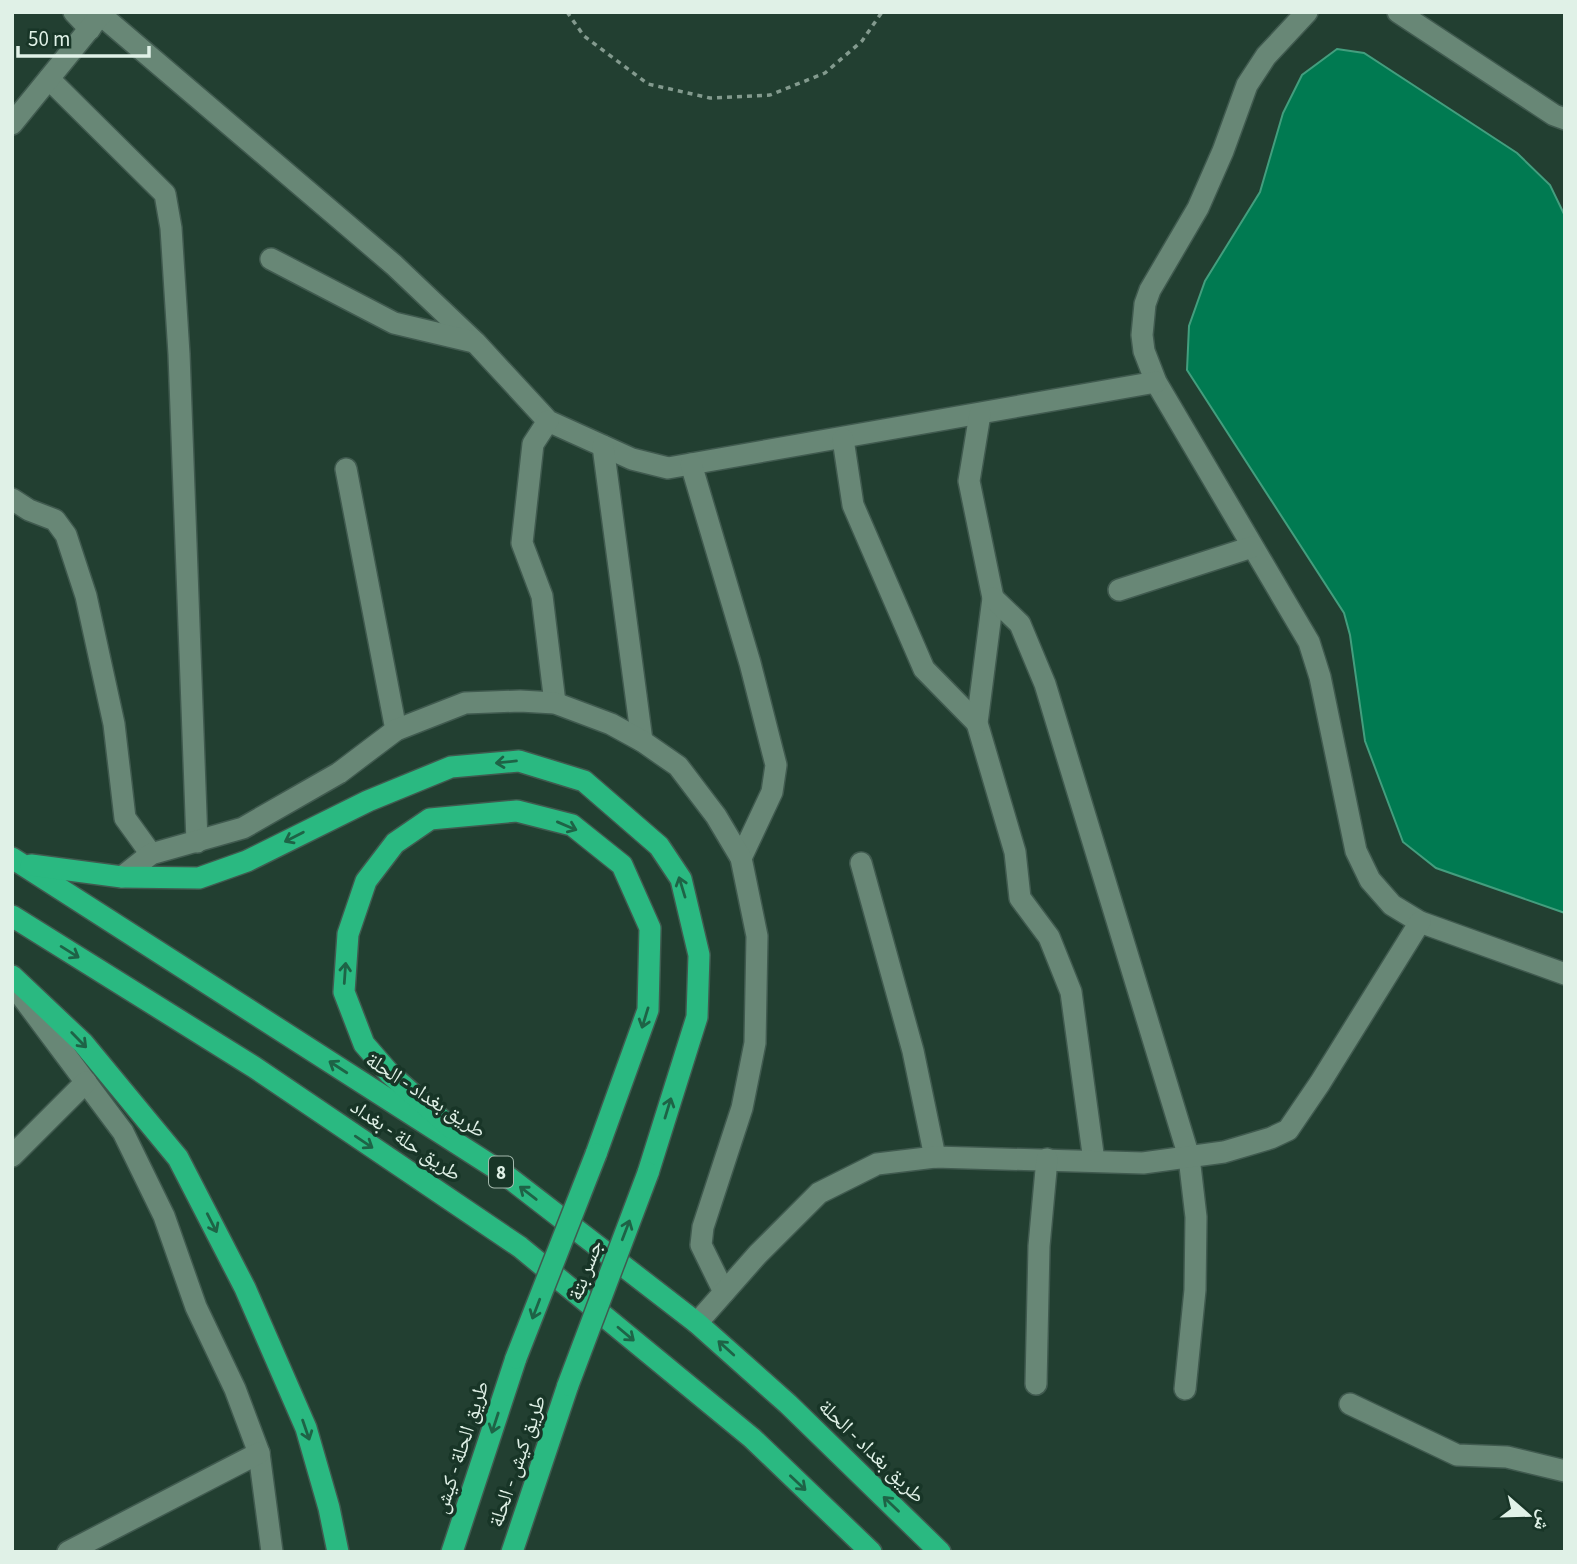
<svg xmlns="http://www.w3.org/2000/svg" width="1577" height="1564" viewBox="0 0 1577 1564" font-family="'Source Sans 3','Noto Naskh Arabic',sans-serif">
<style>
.water{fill:#007a51;stroke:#439e7e;stroke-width:2}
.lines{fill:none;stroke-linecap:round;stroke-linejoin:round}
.minor-casing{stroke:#405a4f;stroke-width:24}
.highway-casing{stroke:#405a4f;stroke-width:24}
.path{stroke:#839a8e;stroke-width:3.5;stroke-dasharray:5 5;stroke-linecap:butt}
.minor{stroke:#688776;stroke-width:21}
.highway{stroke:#2ab981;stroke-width:21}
.highway-bridge-casing{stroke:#405a4f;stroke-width:24;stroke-linecap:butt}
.highway-bridge{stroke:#2ab981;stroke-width:21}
.oneway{stroke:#1e6346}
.labels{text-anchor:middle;stroke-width:7;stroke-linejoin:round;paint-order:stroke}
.shield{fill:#183527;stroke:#a4b9ad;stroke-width:2}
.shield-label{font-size:19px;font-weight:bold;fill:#e0f1e7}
.street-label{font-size:21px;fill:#e0f1e7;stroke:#183527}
</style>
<rect width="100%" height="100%" fill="#223f31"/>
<path class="water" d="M1337 49 1364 53 1517 153 1550 185 1565 216V913L1436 868 1403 842 1365 741 1350 635 1344 613 1187 370 1189 326 1205 281 1260 192 1283 113 1302 75Z"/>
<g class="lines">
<g class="minor-casing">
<g id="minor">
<path d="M74 12 90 29"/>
<path d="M1307 12 1266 56 1247 85 1223 151 1198 208 1150 290 1145 304 1142 335 1144 351 1156 382 1309 642 1320 677 1356 851 1370 880 1392 905 1420 922 1565 974"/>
<path d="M1398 12 1554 115 1565 119"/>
<path d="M101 15 394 265 475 342 548 421 632 459 668 468 1156 382"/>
<path d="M49 79 165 194 171 228 179 354 197 842"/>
<path d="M12 124 103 12"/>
<path d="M271 259 394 323 474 342"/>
<path d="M980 414 969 481 993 598 977 723 1015 852 1020 898 1049 937 1071 992 1094 1161"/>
<path d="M548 421 533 444 522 543 542 596 555 703"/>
<path d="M843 439 853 505 924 669 977 723"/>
<path d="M603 446 642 741"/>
<path d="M691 464 750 663 776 765 772 792 741 858"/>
<path d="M346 469 396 730"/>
<path d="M12 499 29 510 55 520 66 535 86 596 114 724 125 818 151 854"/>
<path d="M1119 590 1252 547"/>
<path d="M993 598 1020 624 1045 684 1189 1157 1196 1217 1195 1290 1185 1389"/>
<path d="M861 863 913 1051 935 1157"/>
<path d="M122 877 151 854 243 828 339 773 396 730 465 703 520 701 555 703 611 724 642 741 678 766 716 816 741 858 757 936 755 1043 742 1108 703 1227 701 1245 724 1292"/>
<path d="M14 986 123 1132 164 1216 196 1307 235 1389 259 1453 272 1552"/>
<path d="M12 1156 86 1082"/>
<path d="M697 1323 758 1254 819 1193 877 1164 935 1157 1143 1163 1224 1152 1271 1138 1288 1130 1320 1083 1420 922"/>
<path d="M1036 1384 1039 1246 1047 1159"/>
<path d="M1350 1404 1457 1455 1507 1457 1565 1471"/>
<path d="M68 1552 259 1453"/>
</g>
</g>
<g class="highway-casing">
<g id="highway">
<path d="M12 858 503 1173 697 1323 788 1404 940 1552"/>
<path d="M31 865 122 877 199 878 247 861 368 801 451 767 519 761 584 781 659 846 681 879 699 955 697 1017 648 1173"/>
<path d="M12 916 254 1067 520 1247 752 1438 871 1552"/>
<path d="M12 976 83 1043 178 1158 245 1288 306 1428 329 1508 338 1552"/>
<path d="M451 1128 390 1074 364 1044 344 992 348 934 366 881 395 843 430 819 517 811 572 825 622 865 650 928 648 1010 596 1154"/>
<path d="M452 1552 516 1358"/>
<path d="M512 1552 568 1385"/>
</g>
</g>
<path class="path" d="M567 12 584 36 648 84 710 98 770 95 825 73 862 41 882 12"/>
<use href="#minor" class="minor"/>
<use href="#highway" class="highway"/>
<g class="highway-bridge-casing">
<g id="highway-bridge">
<path d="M516 1358 596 1154"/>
<path d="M568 1385 648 1173"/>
</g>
</g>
<use href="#highway-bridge" class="highway-bridge"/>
</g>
<defs><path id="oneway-shaft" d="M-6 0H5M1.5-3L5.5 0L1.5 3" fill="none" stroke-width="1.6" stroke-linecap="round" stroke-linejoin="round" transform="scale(1.75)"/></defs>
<g class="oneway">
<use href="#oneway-shaft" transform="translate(506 762) rotate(174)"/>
<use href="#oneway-shaft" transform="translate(567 826) rotate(23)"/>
<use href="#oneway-shaft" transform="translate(294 837) rotate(153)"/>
<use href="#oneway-shaft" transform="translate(682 887) rotate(-107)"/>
<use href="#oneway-shaft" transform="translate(70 952) rotate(32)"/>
<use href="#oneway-shaft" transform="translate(345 973) rotate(-86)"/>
<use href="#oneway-shaft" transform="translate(645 1018) rotate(107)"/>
<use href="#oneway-shaft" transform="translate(79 1040) rotate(46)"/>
<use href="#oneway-shaft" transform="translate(338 1067) rotate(-147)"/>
<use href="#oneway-shaft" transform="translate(668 1108) rotate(-73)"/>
<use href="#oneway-shaft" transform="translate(364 1142) rotate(34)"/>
<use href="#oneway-shaft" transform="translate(528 1193) rotate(-142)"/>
<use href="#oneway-shaft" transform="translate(212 1223) rotate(63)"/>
<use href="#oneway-shaft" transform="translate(626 1230) rotate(-69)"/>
<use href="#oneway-shaft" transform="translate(536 1309) rotate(111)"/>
<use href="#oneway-shaft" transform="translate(626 1334) rotate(40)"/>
<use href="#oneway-shaft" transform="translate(726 1348) rotate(-138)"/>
<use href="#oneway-shaft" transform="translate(495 1423) rotate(108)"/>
<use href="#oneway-shaft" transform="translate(306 1430) rotate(71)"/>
<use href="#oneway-shaft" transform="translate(798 1483) rotate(43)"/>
<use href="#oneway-shaft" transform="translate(891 1504) rotate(-136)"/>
</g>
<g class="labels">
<rect class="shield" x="489" y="1156.5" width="24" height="31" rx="5"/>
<g class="shield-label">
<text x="501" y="1179">8</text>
</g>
<g class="street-label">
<text transform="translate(426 1095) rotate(33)" y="7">طريق بغداد - الحلة</text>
<text transform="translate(406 1140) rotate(34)" y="7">طريق حلة - بغداد</text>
<text transform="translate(585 1270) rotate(-69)" y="7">جسر بتة</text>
<text transform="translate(461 1447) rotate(-72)" y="7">طريق الحلة - كيش</text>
<text transform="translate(872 1451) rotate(44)" y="7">طريق بغداد - الحلة</text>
<text transform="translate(517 1461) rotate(-71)" y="7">طريق كيش - الحلة</text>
</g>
</g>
<rect width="1577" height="1564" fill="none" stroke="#e0f1e7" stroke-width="28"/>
<g transform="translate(1528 1515) rotate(110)" stroke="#183527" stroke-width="5" paint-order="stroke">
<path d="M0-5L12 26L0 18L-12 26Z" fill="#e0f1e7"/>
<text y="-10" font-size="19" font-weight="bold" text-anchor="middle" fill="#e0f1e7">ش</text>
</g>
<path d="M18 46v10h131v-10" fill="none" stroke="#e0f1e7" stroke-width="3.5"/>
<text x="28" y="46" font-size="21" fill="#e0f1e7" stroke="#183527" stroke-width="5" paint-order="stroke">50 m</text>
</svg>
